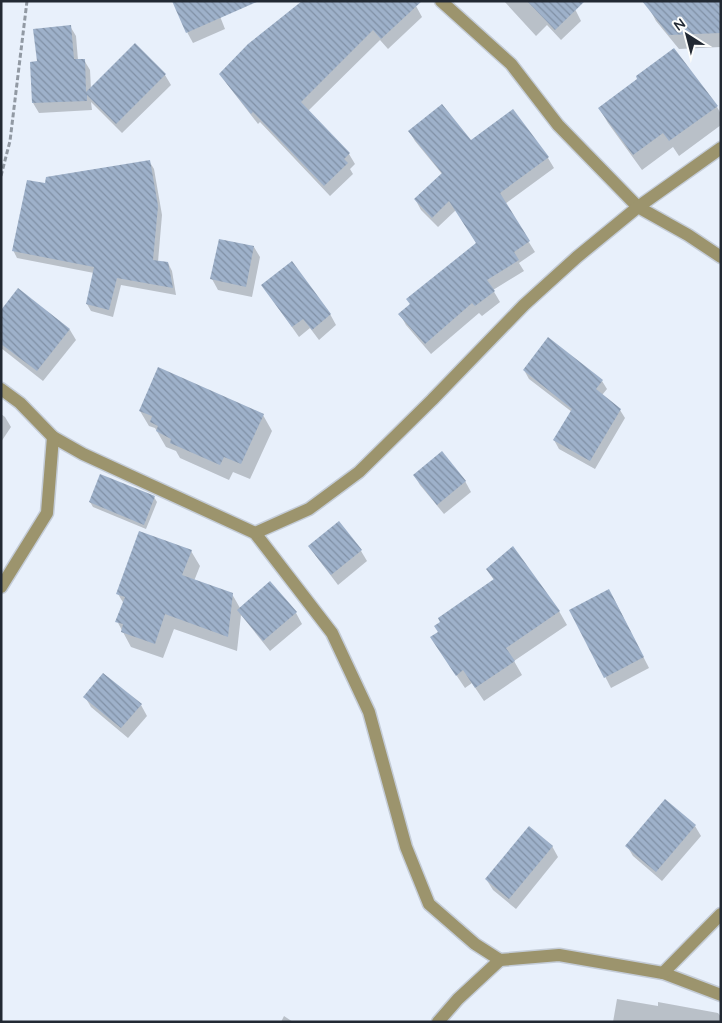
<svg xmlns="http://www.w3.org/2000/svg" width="722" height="1023" viewBox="0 0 722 1023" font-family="Quicksand,sans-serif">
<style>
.shadow{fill:#0003}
.building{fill:url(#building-back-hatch)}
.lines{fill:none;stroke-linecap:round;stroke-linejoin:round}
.minor-casing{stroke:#c4ccd7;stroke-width:15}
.path{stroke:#9199a3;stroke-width:3;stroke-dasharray:5 2.5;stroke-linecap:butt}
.minor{stroke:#9c946d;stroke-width:12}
</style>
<defs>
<pattern id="building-back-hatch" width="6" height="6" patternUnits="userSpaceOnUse" patternTransform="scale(1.25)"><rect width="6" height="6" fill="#9eb1ca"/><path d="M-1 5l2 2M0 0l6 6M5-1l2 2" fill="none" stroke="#8090a5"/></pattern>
</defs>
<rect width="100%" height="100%" fill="#e8f0fb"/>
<g class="shadow">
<path d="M214 1 225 29 193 43 187 32Z"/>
<path d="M504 1H571L581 21 561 40 547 25 536 36Z"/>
<path d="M721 1V47L679 49 656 21 648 6Z"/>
<path d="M416 6 422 17 388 49 380 40 308 111 349 154 355 164 350 169 353 174 330 196 260 122 258 124 227 84 221 74Z"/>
<path d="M70 26 76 36 78 60H84L90 70 91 89 135 44 165 75 171 85 122 133 91 102 92 110 39 113 33 103 32 63 38 62Z"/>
<path d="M674 50 717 107 721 114V125L679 156 673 147 642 170 608 123 599 108 639 80Z"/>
<path d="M409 131 548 158 554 168 505 204 535 252 519 263 524 271 493 290 500 302 482 316 479 313 431 354 406 325 400 314 411 305 407 299 477 244 456 210 438 227 421 210 415 199 442 174 415 141Z"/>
<path d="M149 161 154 169 162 215 158 262 168 263 172 271 176 295 121 285 113 317 91 311 87 304 94 273 17 258 13 250 46 184Z"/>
<path d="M254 247 260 257 252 297 218 290 212 279Z"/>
<path d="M262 285 330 314 336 325 319 340 310 328 299 337Z"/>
<path d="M19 290 70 330 76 340 43 381 1 348V312Z"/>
<path d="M524 370 602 381 607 389 602 395 620 410 625 418 595 469 559 449 554 440 572 412 529 379Z"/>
<path d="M140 411 263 415 272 431 250 479 233 472 229 480 180 458 176 451 166 447 155 428 149 426Z"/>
<path d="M1 414 5 417 11 427 1 442Z"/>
<path d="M414 475 465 481 471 492 444 514 420 485Z"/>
<path d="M154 497 157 502 146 529 93 507 90 502Z"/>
<path d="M339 522 361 551 367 561 338 585 316 556 310 546Z"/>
<path d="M191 551 200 566 194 581 232 594 240 608 270 583 296 613 302 624 270 651 241 615 237 651 174 629 163 658 131 647 117 621 124 604 118 594Z"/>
<path d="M487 570 559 611 567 625 514 661 522 675 484 701 472 683 465 688 440 651 439 632 442 622 494 580Z"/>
<path d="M615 601 649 668 611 688 571 610Z"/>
<path d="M85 697 141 705 147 716 128 738 91 707Z"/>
<path d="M695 826 701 836 662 881 633 856 627 846Z"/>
<path d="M552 846 558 857 516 909 493 890 486 879Z"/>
<path d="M617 999 658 1006V1002L718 1013 721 1017V1022H613Z"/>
<path d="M284 1016 293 1022H281Z"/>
</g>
<g class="building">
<path d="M172 1H259L186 33Z"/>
<path d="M302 1H422L381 39 373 30 301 102 350 153 344 159 348 163 324 186 253 112 251 114 219 74 248 44Z"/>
<path d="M527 1H585L555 30Z"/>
<path d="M642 1H721V33L669 35Z"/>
<path d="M71 25 74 59H85L86 92 135 43 166 74 116 124 87 95V101L32 103 30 62 37 61 33 29Z"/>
<path d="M674 48 718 106 669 141 663 133 633 155 598 108 637 79 636 76Z"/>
<path d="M442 104 471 140 513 109 549 157 500 193 530 241 514 252 519 260 487 280 495 291 475 306 472 303 425 344 398 314 410 304 406 299 476 243 449 201 432 218 414 199 442 173 408 131Z"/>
<path d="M150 160 158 206 153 260 168 262 173 288 117 278 109 310 86 304 94 267 12 251 27 180 45 183 46 177Z"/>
<path d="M219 239 254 246 246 287 210 279Z"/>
<path d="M292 261 331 314 312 330 303 319 292 327 261 285Z"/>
<path d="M18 288 70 329 37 371 1 344V310Z"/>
<path d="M548 337 603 380 596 389 621 409 590 461 553 440 572 409 523 370Z"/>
<path d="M158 367 264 414 241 464 224 457 220 465 170 443 171 439 156 431 158 426 150 422 152 416 139 411Z"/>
<path d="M442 451 466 481 437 505 413 475Z"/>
<path d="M100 474 155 496 144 525 89 502Z"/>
<path d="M339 521 362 550 331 575 308 546Z"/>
<path d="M139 531 192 550 182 575 233 593 228 637 165 614 155 644 121 632 123 624 115 622 125 597 116 594Z"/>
<path d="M513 546 560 611 506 648 515 661 475 688 463 670 456 676 430 637 438 632 434 626 440 622 438 618 494 579 486 569Z"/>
<path d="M270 581 297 612 263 641 237 610Z"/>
<path d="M609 589 644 657 604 678 569 610Z"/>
<path d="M103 673 142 704 121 728 83 697Z"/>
<path d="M665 799 696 825 656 872 625 846Z"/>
<path d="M529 826 553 846 509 899 485 879Z"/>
</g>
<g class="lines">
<g class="minor-casing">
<g id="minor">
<path d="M441 1 511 64 558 125 638 207 688 235 721 257"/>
<path d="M1 389 20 403 53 437 83 454 255 533 332 633 369 712 406 847 429 904 475 944 500 960 559 955 663 973 721 995"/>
<path d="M255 533 309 509 359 472 432 400 524 305 577 257 638 207 721 148"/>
<path d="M1 587 47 513 53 437"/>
<path d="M663 973 721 914"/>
<path d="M438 1022 458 999 500 960"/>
</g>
</g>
<path class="path" d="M1 176 10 141 27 1"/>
<use href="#minor" class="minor"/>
</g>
<rect width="722" height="1023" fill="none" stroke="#222933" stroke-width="5"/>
<g transform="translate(687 35) rotate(324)" stroke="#fcfdfc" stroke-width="4" paint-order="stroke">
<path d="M0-4L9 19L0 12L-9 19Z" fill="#222933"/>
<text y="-8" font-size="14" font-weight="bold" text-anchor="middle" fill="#222933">N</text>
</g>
</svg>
